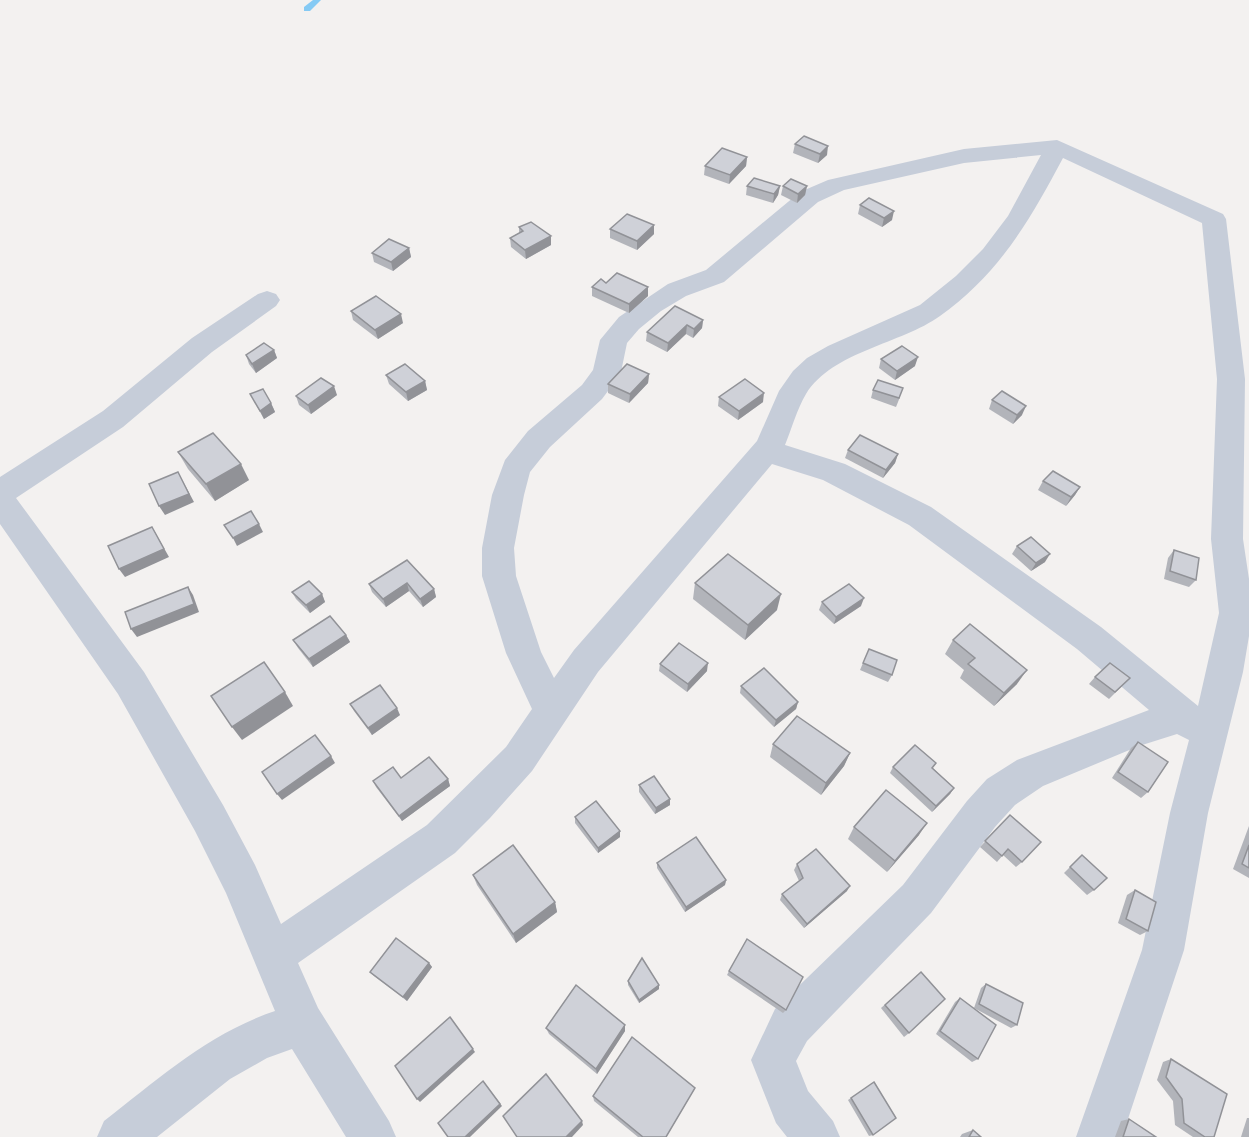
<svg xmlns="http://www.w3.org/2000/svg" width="1249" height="1137" viewBox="0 0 1249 1137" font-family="'Space Grotesk',sans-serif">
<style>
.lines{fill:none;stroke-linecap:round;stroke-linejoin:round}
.stream{fill:#85caf4;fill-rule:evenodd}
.minor{fill:#c6cdd9;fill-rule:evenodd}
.wall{fill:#b2b4ba}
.shaded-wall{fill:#919297}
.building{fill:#cfd1d8;stroke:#919297;stroke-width:1.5}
</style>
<rect width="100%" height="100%" fill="#f3f1f0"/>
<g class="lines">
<path class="stream" d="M313 0H321L310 11H304V7Z"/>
<path class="minor" d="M1057 140 1223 214 1226 219 1245 379 1243 539 1249 579V636L1243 672 1208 813 1184 950 1122 1137H1076L1142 950 1170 813 1189 740 1177 734 1139 746 1043 786 1015 805 995 827 931 913 807 1041 796 1061 808 1091 833 1121 840 1137H787L776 1123 751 1060 775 1009 903 885 967 801 987 779 1017 760 1149 710 1077 649 909 525 823 480 772 464 598 672 532 771 490 818 455 853 298 963 318 1008 389 1121 396 1137H346L292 1049 267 1058 230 1079 157 1137H97L104 1121C158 1079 209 1033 275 1011L226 893 195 831 118 694 0 524V477L103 411 192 338 258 294 267 291 276 294 280 300 276 306 212 352 123 427 16 498 144 672 223 805 255 865 281 924 427 825 506 747 532 709 506 653 482 576V548L492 495 505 460 528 431 582 385 593 370 600 340 619 317 668 284 706 270 800 192 828 180 964 149ZM1041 155 1008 216 983 249 956 276 920 305 828 346 807 358 793 371 779 391 757 441 574 650 554 678 541 652 516 576 514 548 524 495 530 472 550 447 602 399 617 379 621 372 627 343 639 329 661 311 686 296 724 282 818 202 844 190 964 163ZM1063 158 1202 223 1217 379 1211 539 1219 613 1198 706 1101 627 931 507 845 464 785 445C792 428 797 409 806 394 833 351 901 344 940 316 999 274 1030 220 1063 158Z"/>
</g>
<g class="wall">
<path d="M795 144 827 155 818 163 793 153Z"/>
<path d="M747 157 746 166 729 184 704 175 705 166Z"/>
<path d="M747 186H780L778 195 773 203 746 195Z"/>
<path d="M783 186H807L805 195 797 203 781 195Z"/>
<path d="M860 205 892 220 882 227 858 214Z"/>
<path d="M654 225V234L637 250 610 238V229Z"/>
<path d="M519 227 551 236V245L526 259 511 247 510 238 519 233Z"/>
<path d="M409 248 411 257 393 271 374 262 372 253Z"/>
<path d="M606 283 648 287V296L629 313 592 296V287Z"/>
<path d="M351 311 403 323 378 339 353 320Z"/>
<path d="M703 320 702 328 693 338 686 334 667 352 646 341 647 332Z"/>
<path d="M274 350 277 358 256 373 249 364 246 355Z"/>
<path d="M881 359 915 366 895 380 879 368Z"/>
<path d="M649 374 648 383 629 403 608 393V384Z"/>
<path d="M386 375 425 381 427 390 408 401 389 384Z"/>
<path d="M873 390 900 397 896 407 871 398Z"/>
<path d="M250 394 271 403 275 412 264 419Z"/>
<path d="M337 395 311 414 299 405 296 396Z"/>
<path d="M719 397 763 402 738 420 718 406Z"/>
<path d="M992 400 1022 415 1013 424 989 409Z"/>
<path d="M848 450 898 454 895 463 883 478 845 458Z"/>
<path d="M178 452 249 480 215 501 188 469Z"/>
<path d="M1043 481 1080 487 1075 495 1066 506 1038 490Z"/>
<path d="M1017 546 1045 562 1031 571 1012 554Z"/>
<path d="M1174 550 1196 580 1189 587 1164 579 1168 558Z"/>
<path d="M407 560 434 589 436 597 423 607 409 591 386 607 372 592 369 584Z"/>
<path d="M695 583 777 610 745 640 693 599Z"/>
<path d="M292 592 322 594 325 602 310 613 296 599Z"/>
<path d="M822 602 861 606 834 624 819 610Z"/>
<path d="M346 635 350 642 313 667 298 648 293 640Z"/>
<path d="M953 640 1017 684 994 706 960 678 964 670 945 654Z"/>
<path d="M869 649 892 675 888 682 860 670Z"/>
<path d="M660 664 707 671 687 692 659 671Z"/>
<path d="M1095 677 1123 685 1109 699 1089 684Z"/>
<path d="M741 686 798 702 796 709 774 727 740 693Z"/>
<path d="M350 704 400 715 372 735 354 711Z"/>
<path d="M1138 742 1148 792 1141 798 1112 778 1131 748Z"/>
<path d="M773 744 850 753 844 766 821 795 770 757Z"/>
<path d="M893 767 933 768 954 788 950 794 932 812 890 773Z"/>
<path d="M401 778 448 779 450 786 402 821 376 787 373 781Z"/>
<path d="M639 785 670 799V805L655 814 639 792Z"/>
<path d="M1010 815 1022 862 1016 867 1003 855 997 862 980 847Z"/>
<path d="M575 817 620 837 598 853 575 823Z"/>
<path d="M1249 826V878L1233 869Z"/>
<path d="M854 827 919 835 887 872 848 839Z"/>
<path d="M1082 855 1094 890 1087 895 1064 873Z"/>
<path d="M657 863 726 880 725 885 685 912 657 868Z"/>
<path d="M797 864 847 891 804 928 780 900 782 894 799 881 794 870Z"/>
<path d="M473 875 555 902 557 912 516 943 477 885Z"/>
<path d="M1135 890 1148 931 1140 935 1118 923 1127 895Z"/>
<path d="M429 963 432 967 407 1001 374 976 370 972Z"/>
<path d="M729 971 786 1010 783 1013 727 975Z"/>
<path d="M921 972 909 1033 904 1037 881 1008Z"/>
<path d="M628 981 659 985V989L639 1003 628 985Z"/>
<path d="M986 984 1017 1025 1011 1028 974 1008 981 988Z"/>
<path d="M960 998 978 1059 972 1062 936 1034 955 1002Z"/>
<path d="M625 1025V1031L597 1074 549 1034 546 1028Z"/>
<path d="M1171 1059 1214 1137H1193L1175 1125 1173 1101 1157 1080 1163 1062Z"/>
<path d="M874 1082 873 1135 869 1136 848 1100Z"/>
<path d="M695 1088 666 1137H638L594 1101 593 1096Z"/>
<path d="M1247 1118H1249V1137H1241Z"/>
<path d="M1129 1119 1156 1137H1115L1121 1121Z"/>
<path d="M973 1130 981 1137H960L962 1134Z"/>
</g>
<g class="shaded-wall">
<path d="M828 146 827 155 818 163 820 154Z"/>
<path d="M747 157 746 166 729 184 730 175Z"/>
<path d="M780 186 778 195 773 203 774 194Z"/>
<path d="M807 186 805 195 797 203 798 194Z"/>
<path d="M894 211 892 220 882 227 884 218Z"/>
<path d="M654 225V234L637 250V241Z"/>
<path d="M551 236V245L526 259 525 250Z"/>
<path d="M409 248 411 257 393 271 391 262Z"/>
<path d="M648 287V296L629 313V304Z"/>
<path d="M401 314 403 323 378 339 375 330Z"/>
<path d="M703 320 702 328 693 338 694 329Z"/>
<path d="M687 325 686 334 667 352 668 343Z"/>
<path d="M274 350 277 358 256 373 252 364Z"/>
<path d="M918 357 915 366 895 380 897 371Z"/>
<path d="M649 374 648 383 629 403 630 394Z"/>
<path d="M425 381 427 390 408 401 406 392Z"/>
<path d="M334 386 337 395 311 414 308 405Z"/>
<path d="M764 393 763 402 738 420 739 411Z"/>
<path d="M271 403 275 412 264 419 260 411Z"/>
<path d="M1026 406 1022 415 1013 424 1017 415Z"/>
<path d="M898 454 895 463 883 478 886 470Z"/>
<path d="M241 464 249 480 215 501 206 484Z"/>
<path d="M178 472 194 502 165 515 159 506Z"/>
<path d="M1080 487 1075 495 1066 506 1071 497Z"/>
<path d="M259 524 263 532 237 546 233 538Z"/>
<path d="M152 527 169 557 125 577 119 569Z"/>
<path d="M1050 554 1045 562 1031 571 1036 563Z"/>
<path d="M407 583 409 591 386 607 383 599Z"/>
<path d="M188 587 193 595 199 612 137 637 131 629Z"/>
<path d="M434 589 436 597 423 607 420 599Z"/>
<path d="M322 594 325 602 310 613 306 605Z"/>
<path d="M781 594 777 610 745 640 748 625Z"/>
<path d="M864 598 861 606 834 624 836 617Z"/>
<path d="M346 635 350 642 313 667 309 659Z"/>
<path d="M708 663 707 671 687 692 688 684Z"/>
<path d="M1027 670 1017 684 994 706 1004 693Z"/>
<path d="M285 692 293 706 242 740 232 727Z"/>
<path d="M798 702 796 709 774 727 776 720Z"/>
<path d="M397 708 400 715 372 735 368 728Z"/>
<path d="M850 753 844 766 821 795 826 783Z"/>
<path d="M331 756 335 763 282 800 277 794Z"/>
<path d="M448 779 450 786 402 821 399 816Z"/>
<path d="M954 788 950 794 932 812 936 806Z"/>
<path d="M670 799V805L655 814 656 808Z"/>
<path d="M927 823 919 835 887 872 895 861Z"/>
<path d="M620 831V837L598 853V848Z"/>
<path d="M726 880 725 885 685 912 686 907Z"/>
<path d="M850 886 847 891 804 928 807 924Z"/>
<path d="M555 902 557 912 516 943 513 934Z"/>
<path d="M429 963 432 967 407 1001 403 997Z"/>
<path d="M659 985V989L639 1003V1000Z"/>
<path d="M450 1017 475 1052 420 1102 417 1099Z"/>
<path d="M625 1025V1031L597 1074 596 1069Z"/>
<path d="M483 1081 502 1106 470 1137H465Z"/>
<path d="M582 1121 583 1125 572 1137H566Z"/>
</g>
<g class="building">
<path d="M804 136 828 146 820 154 795 144Z"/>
<path d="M722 148 747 157 730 175 705 166Z"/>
<path d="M754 178 780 186 774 194 747 186Z"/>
<path d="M791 179 807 186 798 194 783 186Z"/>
<path d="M869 198 894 211 884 218 860 205Z"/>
<path d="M627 214 654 225 637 241 610 229Z"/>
<path d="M531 222 551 236 525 250 510 238 523 231 519 227Z"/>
<path d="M389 239 409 248 391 262 372 253Z"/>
<path d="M617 273 648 287 629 304 592 287 601 279 606 283Z"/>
<path d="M376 296 401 314 375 330 351 311Z"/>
<path d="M675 306 703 320 694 329 687 325 668 343 647 332Z"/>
<path d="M264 343 274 350 252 364 246 355Z"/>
<path d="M902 346 918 357 897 371 881 359Z"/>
<path d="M405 364 425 381 406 392 386 375Z"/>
<path d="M627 364 649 374 630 394 608 384Z"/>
<path d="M321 378 334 386 308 405 296 396Z"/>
<path d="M745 379 764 393 739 411 719 397Z"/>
<path d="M878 380 903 388 899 398 873 390Z"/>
<path d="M263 389 271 403 260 411 250 394Z"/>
<path d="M1002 391 1026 406 1017 415 992 400Z"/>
<path d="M213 433 241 464 206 484 178 452Z"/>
<path d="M860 435 898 454 886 470 848 450Z"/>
<path d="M1053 471 1080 487 1071 497 1043 481Z"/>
<path d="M178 472 189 494 159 506 149 484Z"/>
<path d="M251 511 259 524 233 538 224 525Z"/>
<path d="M152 527 164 549 119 569 108 546Z"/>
<path d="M1031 537 1050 554 1036 563 1017 546Z"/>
<path d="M1174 550 1199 558 1196 580 1170 571Z"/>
<path d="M728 554 781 594 748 625 695 583Z"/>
<path d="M407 560 434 589 420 599 407 583 383 599 369 584Z"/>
<path d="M309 581 322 594 306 605 292 592Z"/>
<path d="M849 584 864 598 836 617 822 602Z"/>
<path d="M188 587 194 604 131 629 125 612Z"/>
<path d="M330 616 346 635 309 659 293 640Z"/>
<path d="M970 624 1027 670 1004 693 968 664 975 658 953 640Z"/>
<path d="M679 643 708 663 688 684 660 664Z"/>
<path d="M869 649 897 660 892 675 863 663Z"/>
<path d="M264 662 285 692 232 727 211 696Z"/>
<path d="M1110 663 1130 678 1115 692 1095 677Z"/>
<path d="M764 668 798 702 776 720 741 686Z"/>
<path d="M380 685 397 708 368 728 350 704Z"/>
<path d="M797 716 850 753 826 783 773 744Z"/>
<path d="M315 735 331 756 277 794 262 772Z"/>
<path d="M1138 742 1168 762 1148 792 1118 772Z"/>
<path d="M915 745 936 763 932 768 954 788 936 806 893 767Z"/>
<path d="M429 757 448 779 399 816 373 781 393 767 401 778Z"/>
<path d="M654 776 670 799 656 808 639 785Z"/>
<path d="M886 790 927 823 895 861 854 827Z"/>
<path d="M596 801 620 831 598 848 575 817Z"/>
<path d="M1010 815 1041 842 1022 862 1008 849 1002 856 985 841Z"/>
<path d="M696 837 726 880 686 907 657 863Z"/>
<path d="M513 845 555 902 513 934 473 875Z"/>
<path d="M1249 845V868L1242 864Z"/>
<path d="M816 849 850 886 807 924 782 894 803 878 797 864Z"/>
<path d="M1082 855 1107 878 1094 890 1070 867Z"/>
<path d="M1135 890 1156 902 1148 931 1126 919Z"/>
<path d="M396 938 429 963 403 997 370 972Z"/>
<path d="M747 939 803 977 786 1010 729 971Z"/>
<path d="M642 958 659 985 639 1000 628 981Z"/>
<path d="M921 972 945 999 909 1033 885 1005Z"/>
<path d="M986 984 1023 1003 1017 1025 979 1004Z"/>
<path d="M576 985 625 1025 596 1069 546 1028Z"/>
<path d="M960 998 996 1025 978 1059 940 1031Z"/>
<path d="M450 1017 473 1049 417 1099 395 1066Z"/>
<path d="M632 1037 695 1088 666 1137H643L593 1096Z"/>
<path d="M1171 1059 1227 1094 1214 1137H1205L1184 1123 1182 1099 1166 1077Z"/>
<path d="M546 1074 582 1121 566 1137H517L503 1116Z"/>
<path d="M483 1081 500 1104 465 1137H448L438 1123Z"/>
<path d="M874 1082 896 1118 873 1135 851 1098Z"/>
<path d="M1129 1119 1156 1137H1123Z"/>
<path d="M973 1130 981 1137H969Z"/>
</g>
</svg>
